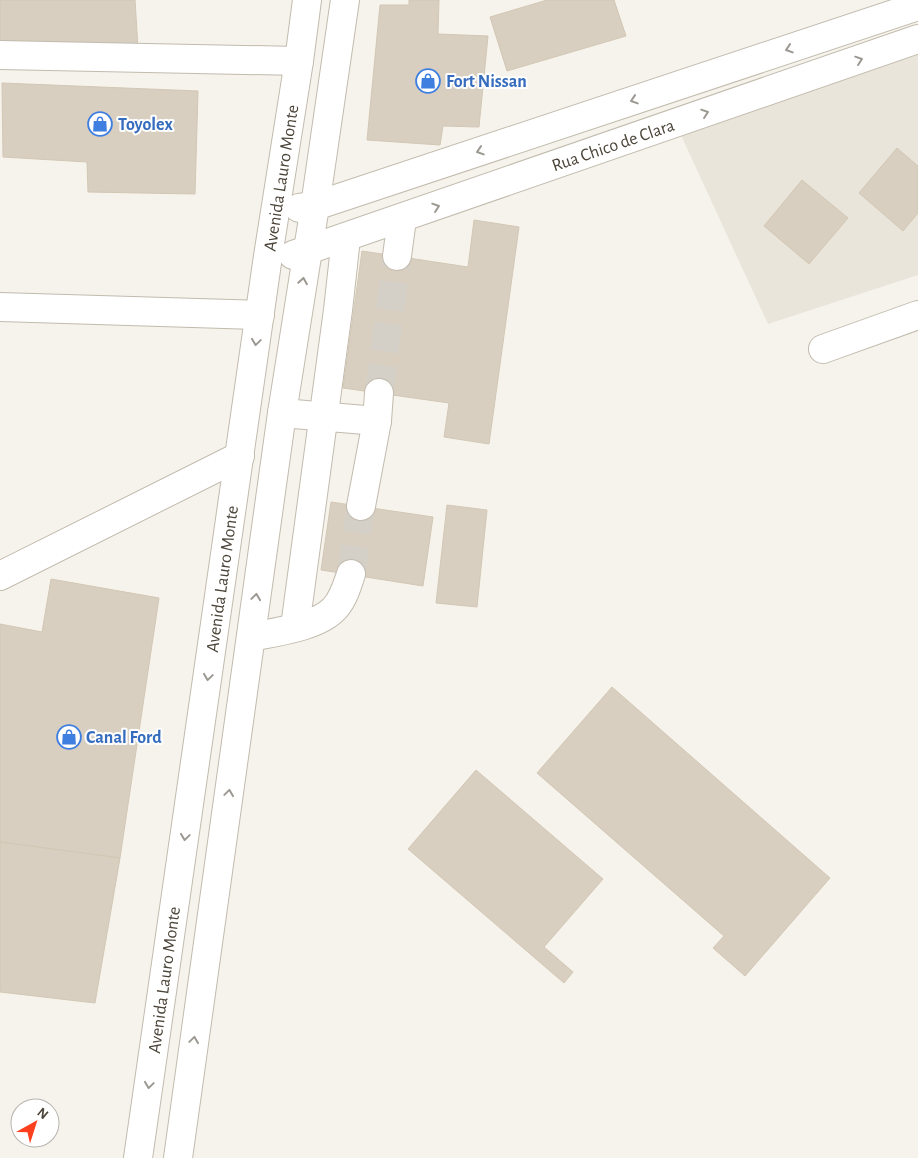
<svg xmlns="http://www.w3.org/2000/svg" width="918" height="1158" viewBox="0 0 918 1158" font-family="'Alegreya Sans',sans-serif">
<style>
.residential{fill:#eae5da}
.building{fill:#d8cfc1;stroke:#d3c7b4}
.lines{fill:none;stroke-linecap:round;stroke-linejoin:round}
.minor-tunnel{stroke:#d4d0c8;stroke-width:28;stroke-dasharray:28 14;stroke-linecap:butt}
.minor-casing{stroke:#c2bbae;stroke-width:30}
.minor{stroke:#fff;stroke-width:28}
.oneway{stroke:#9c9892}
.labels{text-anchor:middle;stroke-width:4;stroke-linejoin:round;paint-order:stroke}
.shop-label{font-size:18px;font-weight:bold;fill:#366cbe;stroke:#fff;text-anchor:start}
.street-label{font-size:18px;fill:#4b4439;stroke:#fff}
</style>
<rect width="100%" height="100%" fill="#f6f3ec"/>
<path class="residential" d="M918 53V275L768 324 679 131Z"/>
<g class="building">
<path d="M0 0H135L138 48 0 42Z"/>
<path d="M409 0H439L438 34 488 36 479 127 443 126 440 145 367 140 380 5H409Z"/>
<path d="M547 0H614L626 36 507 71 490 17Z"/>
<path d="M2 83 198 91 195 194 88 192 87 162 3 157Z"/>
<path d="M897 148 918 166V213L903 231 859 193Z"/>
<path d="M802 180 848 218 809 264 764 226Z"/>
<path d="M474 220 519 227 489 444 444 437 449 403 343 388 362 251 468 267Z"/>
<path d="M331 502 433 517 423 586 321 570Z"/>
<path d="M447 505 487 510 477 607 436 603Z"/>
<path d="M51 579 159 598 120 858 0 842V624L42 632Z"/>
<path d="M612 687 830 878 745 976 713 948 724 936 537 773Z"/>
<path d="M476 770 603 879 544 947 573 972 564 983 408 849Z"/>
<path d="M0 842 120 858 95 1003 0 992Z"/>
</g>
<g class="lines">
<g class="minor-tunnel">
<path d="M379 393 397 256"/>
<path d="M351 574 361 506"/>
</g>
<g class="minor-casing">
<g id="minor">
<path d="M0 55 299 61"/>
<path d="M299 208 315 206 918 6"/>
<path d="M293 255 918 39"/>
<path d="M397 256 402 219"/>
<path d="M0 307 260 315"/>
<path d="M823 349 918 315"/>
<path d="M282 413 377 421"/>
<path d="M361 506 377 421 379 393"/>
<path d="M0 576 240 456"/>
<path d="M295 627 338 310 346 238"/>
<path d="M251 637C275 632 317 627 334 609 343 600 347 586 351 574"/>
<path d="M138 1158 268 256 299 61 307 0"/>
<path d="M178 1158 282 413 315 206 345 0"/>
</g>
</g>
<use href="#minor" class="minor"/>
</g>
<defs><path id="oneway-chevron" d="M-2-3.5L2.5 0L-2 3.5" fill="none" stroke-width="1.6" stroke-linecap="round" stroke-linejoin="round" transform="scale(1.25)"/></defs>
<g class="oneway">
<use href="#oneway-chevron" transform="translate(789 49) rotate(162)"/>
<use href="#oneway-chevron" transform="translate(859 60) rotate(-19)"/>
<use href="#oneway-chevron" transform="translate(634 100) rotate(162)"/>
<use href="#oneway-chevron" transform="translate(705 113) rotate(-19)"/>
<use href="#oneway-chevron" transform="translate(480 151) rotate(162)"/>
<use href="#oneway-chevron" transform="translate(436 207) rotate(-19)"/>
<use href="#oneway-chevron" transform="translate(303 281) rotate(-81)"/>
<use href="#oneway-chevron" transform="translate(256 342) rotate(98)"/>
<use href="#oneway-chevron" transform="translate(256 597) rotate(-82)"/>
<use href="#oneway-chevron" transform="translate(208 677) rotate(98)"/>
<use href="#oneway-chevron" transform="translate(229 793) rotate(-82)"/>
<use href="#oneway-chevron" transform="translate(185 837) rotate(98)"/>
<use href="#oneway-chevron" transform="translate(194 1040) rotate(-82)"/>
<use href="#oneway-chevron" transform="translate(149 1085) rotate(98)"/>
</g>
<defs>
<g id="shop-ring" transform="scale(1.25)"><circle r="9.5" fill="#fff" stroke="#3f7fe0" stroke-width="1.5"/><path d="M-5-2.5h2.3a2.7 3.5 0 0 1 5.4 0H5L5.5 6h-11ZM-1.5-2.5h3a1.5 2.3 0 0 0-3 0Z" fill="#3f7fe0"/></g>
</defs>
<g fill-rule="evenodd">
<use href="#shop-ring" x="428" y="81"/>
<use href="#shop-ring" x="100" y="124"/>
<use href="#shop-ring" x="69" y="737"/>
</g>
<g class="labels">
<g class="shop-label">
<text x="446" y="87">Fort Nissan</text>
<text x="118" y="130">Toyolex</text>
<text x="86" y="743">Canal Ford</text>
</g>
<g class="street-label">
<text transform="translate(613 145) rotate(-19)" y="6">Rua Chico de Clara</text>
<text transform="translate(281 178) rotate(-81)" y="6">Avenida Lauro Monte</text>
<text transform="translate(222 579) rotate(-82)" y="6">Avenida Lauro Monte</text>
<text transform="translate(164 980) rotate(-82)" y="6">Avenida Lauro Monte</text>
</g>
</g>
<g transform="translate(35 1123) rotate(39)"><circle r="24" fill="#ffffff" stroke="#b7b4b0"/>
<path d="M0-4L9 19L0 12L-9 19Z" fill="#fc3f1d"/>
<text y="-8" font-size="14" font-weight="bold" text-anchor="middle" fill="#4b4439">N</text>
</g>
</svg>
